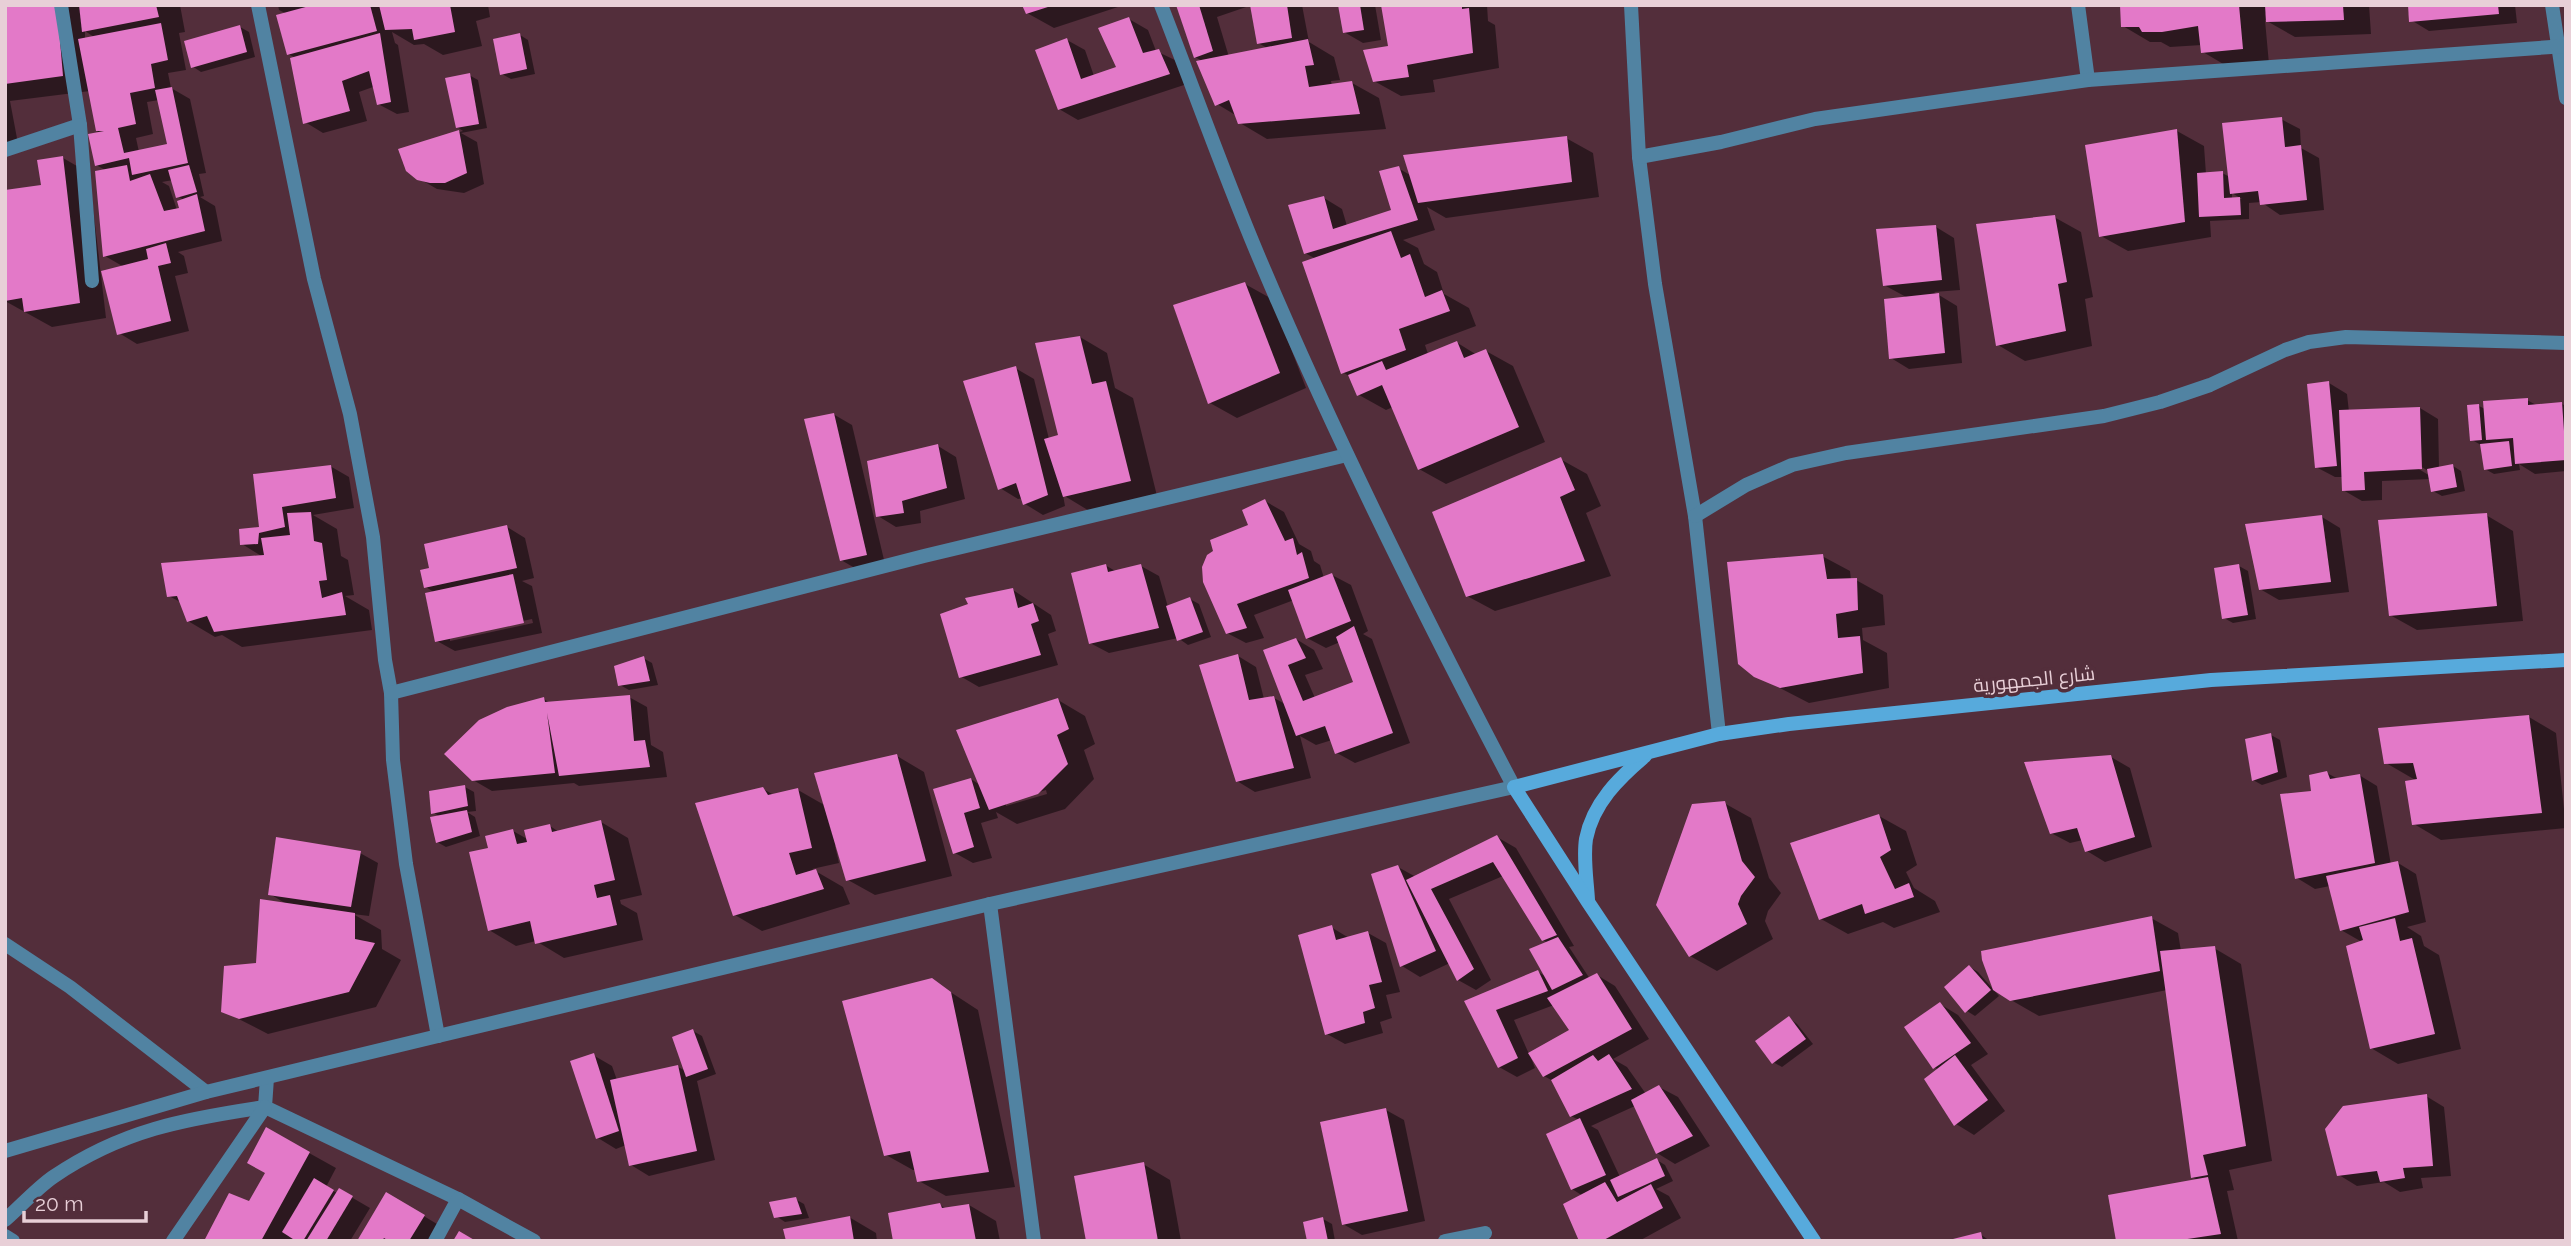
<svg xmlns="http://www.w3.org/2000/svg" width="2571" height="1246" viewBox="0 0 2571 1246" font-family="Raleway,Cairo,sans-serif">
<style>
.shadow{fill:#0007;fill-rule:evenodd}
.building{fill:#e379c8}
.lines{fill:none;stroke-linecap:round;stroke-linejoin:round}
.street{stroke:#5183a2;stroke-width:14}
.secondary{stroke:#57aadc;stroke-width:14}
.labels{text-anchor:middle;stroke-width:7;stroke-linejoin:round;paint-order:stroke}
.street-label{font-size:19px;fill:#e8cfd7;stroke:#532e3b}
</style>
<rect width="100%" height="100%" fill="#532e3b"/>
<g class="shadow">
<path d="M5 5H180L185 32 179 33 186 70 168 73 171 88 190 99 206 173 199 174 204 196 200 197 215 206 222 241 178 252 184 256 188 273 175 276 189 331 137 344 119 333 124 267 105 256 107 171 96 165 98 134 90 91 10 101 19 149 5 153ZM85 31 94 37 85 39ZM159 100 169 145 139 152 136 138 153 134 147 102ZM173 180 177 196 184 200 181 209 177 210 169 186 162 182Z"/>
<path d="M278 5H488L490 17 476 21 482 46 443 55 424 44 414 45 392 32 395 43 398 45 409 112 397 114 378 104 373 87 359 92 367 121 323 133 305 122 296 58 288 54 287 14 279 10Z"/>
<path d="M1024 5H1124L1054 28 1027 13Z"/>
<path d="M1178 5H1302L1309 42 1334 57 1340 80 1331 81 1332 86 1352 83 1379 98 1386 129 1267 139 1240 123 1237 116 1217 104 1204 62 1195 57ZM1252 5 1258 43 1269 49 1229 57 1217 17Z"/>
<path d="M1340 5H1375L1381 40 1363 43 1344 32Z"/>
<path d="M1383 5H1487L1488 21 1495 25 1499 68 1433 80 1435 92 1401 96 1374 81 1391 48Z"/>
<path d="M2122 5H2369L2371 34 2295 37 2265 20 2269 64 2230 68 2203 52 2202 45 2170 47 2161 42H2150L2123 26Z"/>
<path d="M2409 5H2515L2517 23 2429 31 2411 20Z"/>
<path d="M1129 19 1148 30 1156 51 1177 61 1187 84 1078 120 1059 109 1067 40 1085 50 1094 76 1119 68Z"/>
<path d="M240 27 249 32 255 57 201 72 192 66Z"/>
<path d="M520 35 528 40 535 74 511 79 502 74Z"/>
<path d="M469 75 478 80 487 128 461 133 477 142 484 184 464 193 437 189 418 178 400 150 463 131 457 127Z"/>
<path d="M2281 119 2300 129 2301 148 2319 158 2324 210 2280 215 2261 202 2249 203V219L2210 221 2211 237 2128 251 2101 236 2177 131 2204 146 2206 174 2222 173 2230 177ZM2232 193 2242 199H2232Z"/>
<path d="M1566 138 1593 153 1599 197 1446 218 1427 207 1435 230 1403 240 1418 248 1424 264 1437 272 1444 294 1469 308 1476 326 1425 345 1428 354 1456 342 1477 355 1486 351 1513 366 1545 442 1446 484 1419 469 1393 407 1386 410 1359 395 1351 377 1342 372 1316 259 1305 253 1324 198 1342 209 1347 226 1394 212 1398 168 1410 175Z"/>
<path d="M63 158 89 173 106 318 52 327 5 301 43 186Z"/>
<path d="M2054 217 2081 232 2093 297 2085 299 2092 346 2025 361 1998 345Z"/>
<path d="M1936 227 1954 238 1960 290 1934 292 1957 306 1962 363 1909 369 1891 358 1908 298 1884 285Z"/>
<path d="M1245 284 1272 299 1306 388 1237 418 1210 403Z"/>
<path d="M1080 337 1107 353 1115 388 1133 398 1157 496 1091 512 1063 495 1065 506 1043 515 1025 504 1023 498 1018 499 1000 488 1015 368 1034 379 1049 439 1061 436Z"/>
<path d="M2329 383 2347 394 2349 412 2420 408 2438 419 2439 468 2453 466 2461 471 2465 491 2442 496 2433 491 2431 479 2382 481V500L2362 501 2343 490V477H2335L2316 467ZM2415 463 2430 472V476L2414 466Z"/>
<path d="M2527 400 2538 406 2562 404 2566 406V471L2535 474 2519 464 2520 470 2494 474 2485 469 2481 445 2472 440 2479 406 2485 409Z"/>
<path d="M833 414 852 425 885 564 860 571 841 560Z"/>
<path d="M938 446 956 457 965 499 920 511 921 523 896 527 878 516Z"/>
<path d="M1560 459 1587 474 1601 506 1586 513 1611 576 1495 611 1467 596Z"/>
<path d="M330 466 349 477 354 508 313 515 337 529 341 556 348 560 354 595 345 596 369 610 372 630 242 647 222 635 215 637 188 621 182 603 169 596 263 557 242 544 261 528 255 476Z"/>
<path d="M1265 501 1284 512 1299 544 1311 551 1314 561 1320 565 1324 578 1332 575 1351 585 1368 631 1363 634 1372 639 1410 743 1355 763 1337 753 1332 740 1316 745 1300 736 1311 778 1255 792 1237 781 1238 656 1256 667 1264 699 1274 698 1285 704 1265 651 1296 639 1314 650 1323 669 1305 675 1315 698 1356 683 1340 642 1326 648 1307 638 1294 600 1254 615 1264 638 1246 643 1227 633 1250 526Z"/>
<path d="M2486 515 2513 531 2523 621 2417 630 2390 615Z"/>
<path d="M2322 517 2340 528 2349 592 2279 600 2260 589Z"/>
<path d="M507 527 525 538 534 578 522 581 532 586 542 633 455 651 437 641 435 593 426 587ZM532 619 533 623 450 641V637Z"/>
<path d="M1822 556 1850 571 1851 580H1856L1883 595 1885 625 1862 628 1863 640 1887 653 1889 688 1809 703 1755 675Z"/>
<path d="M1105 565 1117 572 1141 566 1159 576 1168 607 1190 599 1199 604 1211 637 1188 645 1178 638 1109 653 1090 643Z"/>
<path d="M2239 566 2248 571 2256 619 2233 623 2224 618Z"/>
<path d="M1013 590 1051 615 1056 631 1048 634 1058 665 979 687 960 676Z"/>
<path d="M643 658 652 663 658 685 629 690 620 685Z"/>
<path d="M629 697 647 707 651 745 663 752 667 777 579 786 574 783 492 791 473 780 544 699 551 704Z"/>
<path d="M1058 700 1085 716 1095 744 1084 750 1094 779 1065 809 1017 824 996 812 998 818 981 823 992 858 973 863 955 853 971 779 980 785ZM1046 790 1047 794 1006 806V802Z"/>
<path d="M2529 717 2556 733 2566 828 2441 840 2414 824 2417 781 2386 763Z"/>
<path d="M2271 735 2280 740 2287 777 2262 785 2253 780Z"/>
<path d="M897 756 924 772 952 876 875 895 848 880 837 845 835 846 839 863 812 869 843 887 850 904 762 931 735 915 763 789 774 795 798 790 826 806Z"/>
<path d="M2111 757 2130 768 2152 847 2105 862 2087 851 2083 840 2070 843 2051 833Z"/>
<path d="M2327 773 2338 779 2359 775 2377 786 2391 865 2398 863 2416 874 2426 922 2407 927 2421 936 2424 946 2439 955 2461 1049 2398 1064 2371 1048 2362 942 2341 930 2330 886 2315 889 2297 878 2313 792Z"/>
<path d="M465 787 474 792 476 811 467 812 475 817 480 836 446 847 437 842 440 817 433 812Z"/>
<path d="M1724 803 1751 818 1769 878 1781 893 1768 911 1765 921 1773 939 1717 971 1690 956Z"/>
<path d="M1879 816 1906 831 1917 865 1906 872 1914 888 1935 901 1940 912 1894 928 1883 922 1848 934 1821 919Z"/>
<path d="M601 822 628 838 642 895 620 900 621 904 637 913 643 940 564 958 536 941 516 946 489 930 513 831 529 840 550 826 559 832Z"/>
<path d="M1497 837 1516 848 1574 946 1569 947 1590 979 1597 975 1615 986 1649 1039 1613 1059 1627 1067 1646 1094 1659 1087 1678 1097 1710 1146 1675 1164 1657 1153 1635 1106 1591 1126 1598 1130 1620 1177 1657 1160 1665 1165 1673 1181 1656 1189 1669 1196 1681 1218 1639 1241H1581L1583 1196 1572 1189 1579 1120 1571 1116 1553 1081 1544 1076 1533 1057 1531 1058 1535 1068 1517 1077 1499 1067 1467 1002 1538 972 1547 977 1548 943 1543 940 1503 876 1449 899 1491 980 1476 990 1458 980 1450 963 1420 977 1402 966 1398 867 1416 877ZM1554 1005 1571 1030 1529 1054 1514 1020Z"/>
<path d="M360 853 378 863 369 916 353 914 381 930 382 949 401 960 376 1007 268 1034 223 1011 257 965 288 905 270 894Z"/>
<path d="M2151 918 2178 933 2181 951 2214 948 2241 964 2272 1161 2229 1170 2234 1190 2227 1191 2238 1241H2118L2199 1181 2192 1177 2167 990 2039 1016 2011 1000Z"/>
<path d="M1331 927 1349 938 1368 933 1386 943 1400 992 1386 995 1392 1018 1380 1022 1383 1033 1345 1044 1327 1034Z"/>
<path d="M1970 967 1978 972 1999 996 1975 1016 1967 1011Z"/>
<path d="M932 980 978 1010 1015 1187 946 1196 919 1181 916 1170H913L886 1155Z"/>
<path d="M1940 1004 1958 1015 1988 1054 1971 1065 2005 1111 1974 1135 1956 1124 1939 1070 1934 1067Z"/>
<path d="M1789 1018 1797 1024 1813 1044 1782 1067 1773 1062Z"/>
<path d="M693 1031 702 1036 716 1074 697 1081 715 1160 649 1176 631 1165 626 1145 616 1149 598 1138 593 1055 612 1066 617 1080 678 1067 686 1071Z"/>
<path d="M2426 1096 2444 1107 2451 1176 2421 1178 2423 1188 2400 1192 2384 1182 2357 1186 2339 1175Z"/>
<path d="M1386 1110 1404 1120 1425 1221 1362 1235 1343 1224Z"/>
<path d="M266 1129 336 1168 326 1187 337 1193 339 1190 370 1208 350 1241H206L250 1204 267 1173Z"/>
<path d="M1143 1164 1170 1180 1181 1241H1087Z"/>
<path d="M387 1194 442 1227 433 1241H359Z"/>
<path d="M795 1199 804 1204 809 1218 785 1222 776 1216Z"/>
<path d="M940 1205 947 1209 969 1205 996 1221 1000 1241H896Z"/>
<path d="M849 1217 876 1233 877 1241H787Z"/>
<path d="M1323 1219 1332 1224 1335 1241H1309Z"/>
<path d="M1980 1234 1990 1241H1952Z"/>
</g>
<g class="building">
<path d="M5 5H57L63 76 5 84Z"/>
<path d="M79 5H156L159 17 82 32Z"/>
<path d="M313 5H370L377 31 287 55 276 15Z"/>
<path d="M379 5H450L455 32 414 40 412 29 385 30Z"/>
<path d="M1022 5H1050L1051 6 1026 14Z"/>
<path d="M1176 5H1199L1213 51 1194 58Z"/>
<path d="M1250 5H1287L1292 38 1257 44Z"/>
<path d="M1338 5H1360L1364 30 1343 33Z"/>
<path d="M1381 5H1462V9L1469 8 1473 53 1407 65 1409 77 1373 82 1363 50 1388 46Z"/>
<path d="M2120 5H2239L2243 49 2201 53 2198 26 2162 32H2142L2139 27H2121Z"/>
<path d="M2265 5H2343L2344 20 2266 22Z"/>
<path d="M2408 5H2498L2499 14 2409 22Z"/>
<path d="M1129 17 1143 53 1159 49 1170 74 1058 110 1035 50 1067 38 1081 79 1116 67 1098 28Z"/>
<path d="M161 23 168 60 151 64 155 88 130 93 136 124 118 128 124 153 167 144 155 90 172 87 188 163 132 175 129 158 95 166 88 134 104 131H96L78 39Z"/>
<path d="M240 25 247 52 191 68 184 41Z"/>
<path d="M380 33 391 102 377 105 369 71 342 81 350 111 303 124 290 58Z"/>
<path d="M520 33 527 69 500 75 493 39Z"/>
<path d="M1308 39 1314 65 1305 66 1309 87 1352 81 1360 114 1238 124 1229 100 1215 106 1196 61Z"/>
<path d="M470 73 479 124 456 128 445 78Z"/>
<path d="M2282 117 2285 147 2301 145 2307 200 2260 205 2258 191 2230 194 2222 123Z"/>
<path d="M2177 129 2185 222 2099 237 2085 145Z"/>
<path d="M459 130 467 173 445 183H430L417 180 406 171 398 149Z"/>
<path d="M1567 136 1572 182 1418 203 1403 155Z"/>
<path d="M63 156 80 303 24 312 22 298 5 301V190L41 185 37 160Z"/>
<path d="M127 165 130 181 150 174 164 211 179 208 177 201 197 194 205 231 103 257 95 171Z"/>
<path d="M189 165 197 192 176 198 168 170Z"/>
<path d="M1399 166 1418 220 1304 254 1288 205 1324 196 1333 229 1391 210 1379 171Z"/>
<path d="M2223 171 2224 198 2240 197 2241 215 2199 217 2197 173Z"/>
<path d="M2055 215 2067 282 2058 284 2066 331 1996 346 1976 224Z"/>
<path d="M1936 225 1942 280 1883 286 1876 229Z"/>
<path d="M1391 231 1401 258 1410 254 1425 297 1442 290 1450 311 1399 329 1406 350 1341 374 1302 262Z"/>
<path d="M166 243 171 263 158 266 171 321 117 335 101 271 148 259 146 249Z"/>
<path d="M1245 282 1280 373 1208 404 1173 305Z"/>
<path d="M1939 293 1945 353 1889 359 1884 299Z"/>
<path d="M1080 336 1092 384 1106 381 1131 481 1063 497 1044 439 1058 435 1035 343Z"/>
<path d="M1457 341 1464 358 1486 349 1519 427 1418 470 1382 385 1357 396 1348 375 1382 361 1386 370Z"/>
<path d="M1016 366 1048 495 1023 505 1016 483 998 490 963 381Z"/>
<path d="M2329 381 2337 466 2315 468 2307 384Z"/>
<path d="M2528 398V405L2562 402 2566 460 2515 464 2513 438 2486 440 2483 401Z"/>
<path d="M2479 404 2482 440 2470 441 2467 405Z"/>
<path d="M2420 407 2422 469 2364 472 2365 490 2342 491 2339 410Z"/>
<path d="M834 413 867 555 840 561 804 419Z"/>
<path d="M2509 441 2512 466 2484 470 2480 444Z"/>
<path d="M938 444 947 488 902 501 904 513 876 517 867 461Z"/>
<path d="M1561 457 1575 490 1560 497 1585 561 1466 597 1432 512Z"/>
<path d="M2453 464 2457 487 2431 492 2427 469Z"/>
<path d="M331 465 336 498 282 507 285 527 259 533 258 544 240 545 239 529 259 527 253 474Z"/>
<path d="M1265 499 1285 541 1293 538 1297 555 1302 552 1309 578 1237 604 1247 628 1226 634 1203 582 1202 567 1207 555 1213 551 1210 540 1248 525 1242 510Z"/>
<path d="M311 512 314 541 322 543 327 580 319 581 322 598 342 592 346 615 214 632 207 616 187 622 177 596 167 597 161 563 264 555 261 538 290 535 287 513Z"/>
<path d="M2487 513 2497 606 2389 616 2378 520Z"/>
<path d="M2322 515 2331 582 2259 590 2245 524Z"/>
<path d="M507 525 517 568 424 588 420 570 429 568 424 544Z"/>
<path d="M1823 554 1827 579 1857 578 1858 610 1836 614 1838 638 1860 636 1863 673 1780 688 1754 677 1738 664 1727 562Z"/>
<path d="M1106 564 1108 572 1141 564 1159 628 1089 644 1071 573Z"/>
<path d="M2239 564 2248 615 2222 619 2214 568Z"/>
<path d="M1332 573 1351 621 1306 639 1288 590Z"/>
<path d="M513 574 524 623 435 642 425 593Z"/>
<path d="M1013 588 1018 608 1033 603 1039 621 1031 624 1041 655 959 678 940 614 968 604 965 598Z"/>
<path d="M1190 597 1203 632 1177 641 1166 606Z"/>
<path d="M1354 626 1393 733 1335 754 1325 726 1296 736 1263 650 1296 638 1306 658 1288 665 1303 701 1353 682 1336 637Z"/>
<path d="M1238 654 1249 700 1274 696 1294 768 1236 782 1199 665Z"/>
<path d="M644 656 650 681 618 686 614 666Z"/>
<path d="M630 695 634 741 645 740 650 767 559 776 547 713 555 773 472 781 444 754 479 720 507 707 544 697 545 702Z"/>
<path d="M1058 698 1069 729 1057 735 1068 764 1038 794 989 810 956 730Z"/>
<path d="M2529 715 2542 813 2412 825 2405 781 2417 779 2413 763 2384 764 2378 728Z"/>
<path d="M2271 733 2278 772 2252 781 2245 739Z"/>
<path d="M897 754 926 861 846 881 814 773Z"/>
<path d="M2111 755 2135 837 2085 852 2077 828 2050 834 2024 762Z"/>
<path d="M2327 771 2330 779 2360 774 2375 863 2295 879 2280 794 2311 791 2309 775Z"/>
<path d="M971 778 980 808 964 813 974 847 953 854 933 789Z"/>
<path d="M465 785 468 806 431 814 429 791Z"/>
<path d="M763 787 768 795 798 788 812 848 789 853 796 875 816 869 824 889 733 916 695 803Z"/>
<path d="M1725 801 1742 861 1755 877 1741 896 1738 904 1747 924 1689 957 1656 905 1692 804Z"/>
<path d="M467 810 472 832 436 843 430 817Z"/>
<path d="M1879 814 1891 850 1880 857 1895 889 1909 883 1914 897 1865 914 1862 904 1819 920 1790 843Z"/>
<path d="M601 820 615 880 594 885 597 898 610 895 617 925 535 944 530 921 488 931 469 852 488 848 485 836 513 829 517 844 527 842 524 830 550 824 552 832Z"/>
<path d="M1497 835 1557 935 1542 941 1493 862 1431 889 1474 969 1457 981 1406 880Z"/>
<path d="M276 837 361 851 351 907 268 895Z"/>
<path d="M2398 861 2409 912 2340 931 2326 876Z"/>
<path d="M1398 865 1436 951 1400 967 1371 874Z"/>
<path d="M260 899 355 913V939L375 943 349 992 239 1019 221 1012 224 966 256 963Z"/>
<path d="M2152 916 2160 971 2010 1001 1993 990 1982 960 1981 951Z"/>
<path d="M2395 918 2400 941 2412 938 2435 1034 2370 1049 2346 946 2363 940 2359 927Z"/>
<path d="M1332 925 1336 940 1368 931 1382 982 1369 985 1375 1008 1363 1012 1365 1023 1325 1035 1298 935Z"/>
<path d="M1558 937 1583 975 1552 990 1529 949Z"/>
<path d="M2215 946 2246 1146 2203 1155 2208 1175 2191 1178 2160 951Z"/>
<path d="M1969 965 1991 990 1965 1013 1944 987Z"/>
<path d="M1538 970 1548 991 1496 1010 1518 1058 1498 1068 1464 1001Z"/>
<path d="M1597 973 1632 1029 1543 1077 1528 1053 1569 1030 1547 998Z"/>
<path d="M932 978 951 992 989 1172 917 1182 910 1151 884 1156 842 1001Z"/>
<path d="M1940 1002 1971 1043 1933 1069 1904 1027Z"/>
<path d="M1789 1016 1806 1039 1772 1064 1755 1041Z"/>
<path d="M693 1029 708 1069 686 1077 672 1037Z"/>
<path d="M594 1053 619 1131 596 1139 570 1061Z"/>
<path d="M1609 1054 1632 1089 1570 1117 1551 1080 1593 1055 1598 1061Z"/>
<path d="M1955 1055 1988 1100 1954 1126 1924 1079Z"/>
<path d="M678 1065 697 1151 629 1166 610 1080Z"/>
<path d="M1659 1085 1693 1136 1656 1154 1631 1100Z"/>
<path d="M2427 1094 2433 1166 2403 1168 2405 1178 2380 1182 2377 1171 2337 1176 2325 1129 2343 1106Z"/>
<path d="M1386 1108 1408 1211 1342 1225 1320 1122Z"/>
<path d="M1580 1118 1606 1175 1571 1190 1546 1134Z"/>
<path d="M266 1127 310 1152 261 1241H204L229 1193 249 1201 265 1173 247 1163Z"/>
<path d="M1657 1158 1665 1176 1618 1197 1610 1180Z"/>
<path d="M1144 1162 1158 1241H1086L1074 1176Z"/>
<path d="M2208 1177 2221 1234 2174 1241H2116L2108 1195Z"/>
<path d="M314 1178 334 1190 303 1241H296L282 1232Z"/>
<path d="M1605 1182 1617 1202 1651 1184 1663 1208 1602 1241H1579L1563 1204Z"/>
<path d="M339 1188 353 1196 326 1241H306Z"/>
<path d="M386 1192 425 1215 409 1241H389L384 1238 382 1241H357Z"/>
<path d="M796 1197 802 1214 774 1218 769 1202Z"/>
<path d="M940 1203 942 1208 969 1204 976 1241H893L888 1213Z"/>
<path d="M850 1216 854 1241H786L783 1229Z"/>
<path d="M1323 1217 1328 1241H1307L1303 1222Z"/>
<path d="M459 1231 476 1241H453Z"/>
<path d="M1981 1232 1983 1241H1949V1240Z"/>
</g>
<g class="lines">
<g class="street">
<path d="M61 5 80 125 92 281"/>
<path d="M258 5 314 279 350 414 373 537 385 660 391 693 393 760 406 864 438 1036"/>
<path d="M1631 5 1639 157 1655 284 1695 516 1719 734"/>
<path d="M2078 5 2088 80"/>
<path d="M2552 5 2566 98"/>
<path d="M5 150 80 125"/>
<path d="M1639 157 1721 142 1815 119 2088 80 2566 46"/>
<path d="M1695 516 1746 485 1792 465 1846 453 2104 416 2160 402 2210 385 2285 350 2309 342 2346 337 2566 343"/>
<path d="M391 693 924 556 1347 455"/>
<path d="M990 904 1034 1241"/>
<path d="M5 944 70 987 206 1092"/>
<path d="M267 1078 265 1107 458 1199 534 1241"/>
<path d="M5 1151 206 1092 438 1036 990 904 1514 787C1424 616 1338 444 1263 267 1226 181 1195 92 1161 5"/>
<path d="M5 1220C21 1206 36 1189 53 1177 122 1130 184 1119 265 1107"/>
<path d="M5 1236 13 1241"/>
<path d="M173 1241 265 1107"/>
<path d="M435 1241 458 1199"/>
<path d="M1445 1241 1485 1233"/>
</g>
<g class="secondary">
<path d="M1588 900C1587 881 1583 858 1586 839 1593 803 1619 778 1645 756"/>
<path d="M1814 1241 1588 902 1514 787 1719 734 1789 724 2211 680 2566 660"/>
</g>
</g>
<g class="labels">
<g class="street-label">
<text transform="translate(2034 679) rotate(-6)" y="7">شارع الجمهورية</text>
</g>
</g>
<rect width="2571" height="1246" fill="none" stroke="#e8cfd7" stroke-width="14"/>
<path d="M24 1211v10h122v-10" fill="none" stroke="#e8cfd7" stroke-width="3.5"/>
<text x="35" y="1211" font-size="21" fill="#e8cfd7" stroke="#532e3b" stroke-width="5" paint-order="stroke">20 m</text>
</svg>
